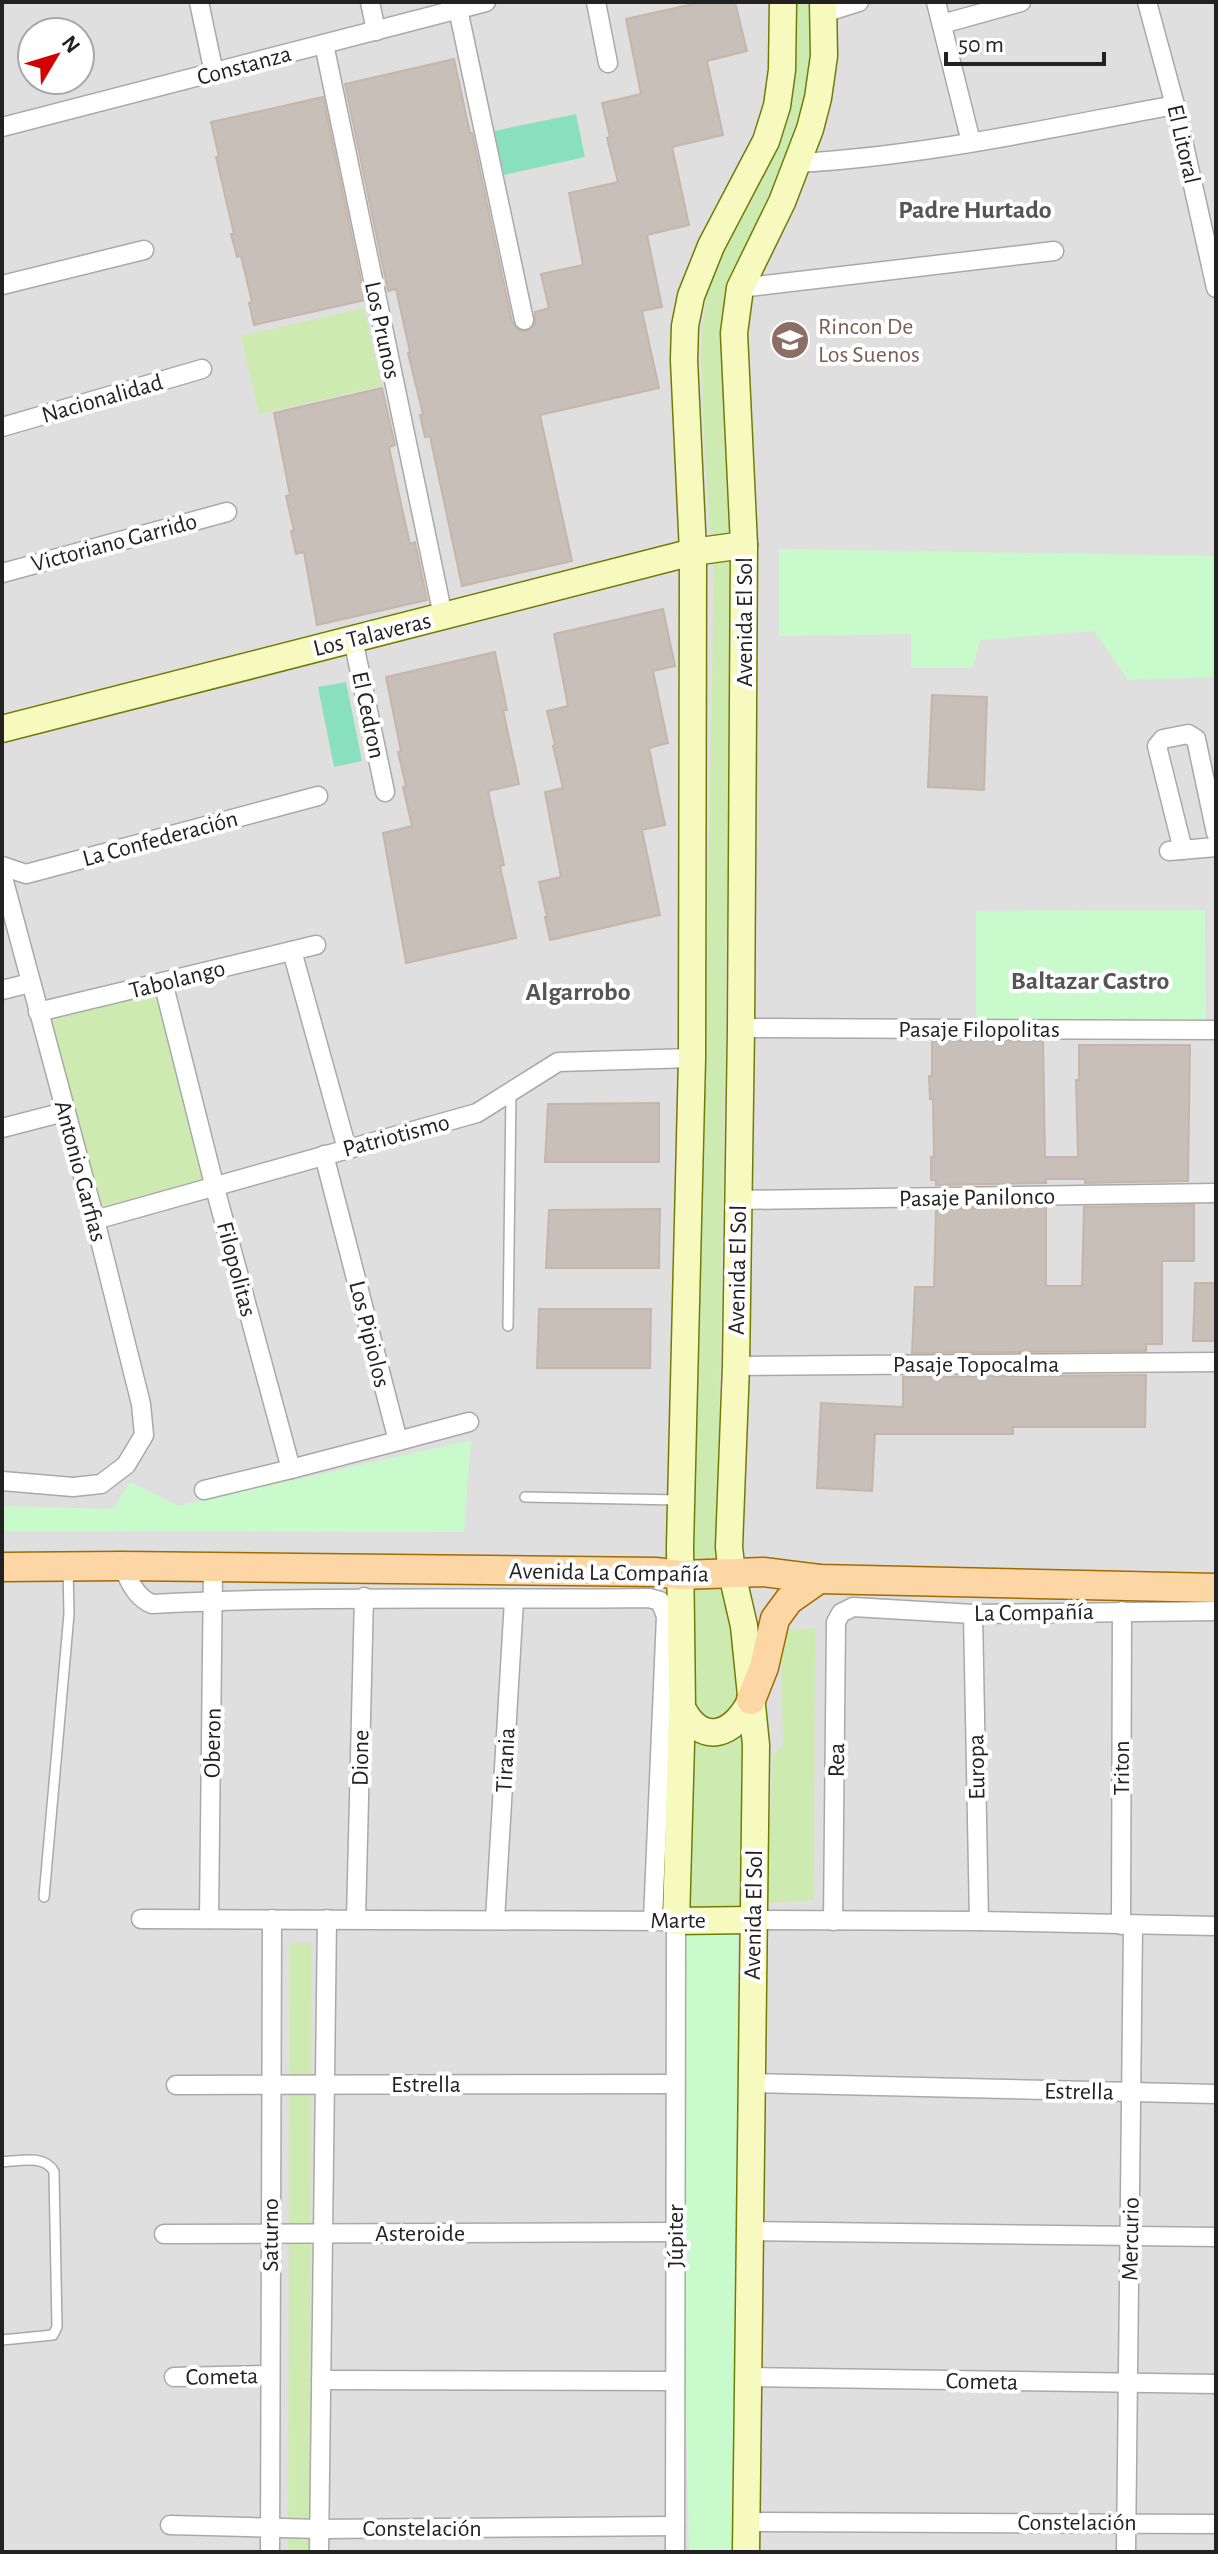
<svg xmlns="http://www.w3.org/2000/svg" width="1218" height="2554" viewBox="0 0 1218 2554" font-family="'Alegreya Sans',sans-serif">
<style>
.residential{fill:#e0dfdf;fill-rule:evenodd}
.grass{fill:#cdebb0}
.park{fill:#c8facc}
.pitch{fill:#88e0be}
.building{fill:#c7bfb8;stroke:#c4b6ab;stroke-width:2}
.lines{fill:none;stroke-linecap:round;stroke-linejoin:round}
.lane-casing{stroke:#a9a9a9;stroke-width:12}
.street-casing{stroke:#a9a9a9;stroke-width:21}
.secondary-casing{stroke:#707d05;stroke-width:29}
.primary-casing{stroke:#a06b00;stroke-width:31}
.lane{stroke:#fff;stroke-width:9}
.street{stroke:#fff;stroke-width:18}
.secondary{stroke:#f7fabf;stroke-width:26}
.primary{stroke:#fcd6a4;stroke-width:28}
.labels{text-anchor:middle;stroke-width:8;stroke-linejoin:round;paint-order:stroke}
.street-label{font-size:24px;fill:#222;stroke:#fff}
.education-label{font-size:24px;fill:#785e54;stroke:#fff;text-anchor:start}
.neighbourhood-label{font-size:26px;font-weight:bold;fill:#555;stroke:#fff}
</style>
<rect width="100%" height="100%" fill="#f2efe9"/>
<path class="residential" d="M2 2H1216V2552H2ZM32 32H80V80H32Z"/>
<g class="grass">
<path d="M790 2H812L814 36 807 112 737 276 717 1555 748 1700 750 1924 684 1922 705 1064 714 578 705 456 701 344 705 305 712 272 745 198Z"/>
<path d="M364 308 382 386 259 414 241 336Z"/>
<path d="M163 982 212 1177 90 1210 38 1012Z"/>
<path d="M815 1628 814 1900 767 1903 773 1755 783 1746 781 1638 791 1630Z"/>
<path d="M290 1943H311L310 2552H288Z"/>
</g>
<g class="park">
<path d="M779 549 1216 556V677L1128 680 1094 631 980 640 973 668H911V634L779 636Z"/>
<path d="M1205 910 1206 1035 976 1036V911Z"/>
<path d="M471 1440 464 1532 2 1531V1506L113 1509 130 1482 178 1506Z"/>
<path d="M684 1922 738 1925 734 2552H689L682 2232Z"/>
</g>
<g class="pitch">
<path d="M576 114 585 157 504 175 494 131Z"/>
<path d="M346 682 362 761 334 767 318 687Z"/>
</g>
<g class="building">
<path d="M702 2H735L747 51 707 61 723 135 672 147 689 225 647 235 662 307 642 311 659 388 540 415 572 561 462 586 430 436 425 437 420 415 423 414 408 353 410 352 396 289 388 291 345 84 454 59 470 133H472L473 138 512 322 520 331H527L535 324V312L549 308 541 274 583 265 569 193 618 182 607 138 610 137 602 103 641 94 626 19Z"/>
<path d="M323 97 365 300 254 325 249 303 252 302 241 256 237 257 231 234H234L216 157H219L211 122Z"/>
<path d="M382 388 395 445 389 447 398 490 410 544 415 542 427 600 317 625 304 552 296 554 291 531H294L286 496 290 495 274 413Z"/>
<path d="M663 609 675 666 653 671 668 743 649 748 665 825 642 830 660 915 550 940 545 917H547L539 882 561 877 545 792 563 788 553 746 555 745 547 711 568 706 554 634Z"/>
<path d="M495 652 507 710H503L519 784 488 791 504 865 500 866 516 938 406 963 383 833 412 826 403 787 406 786 398 752 401 751 386 677Z"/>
<path d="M932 695 987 697 984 790 928 787Z"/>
<path d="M932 1041H1043L1045 1157H1078L1076 1080H1079V1045H1190L1188 1181 1085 1183V1179H1046V1183L936 1185V1180H931V1157H934L933 1099H930L929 1076H932Z"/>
<path d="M659 1103V1162H545L548 1104Z"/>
<path d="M1194 1205V1261H1162V1344H1146V1351L912 1353 915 1287H934L936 1209 1046 1207V1286H1082L1084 1207Z"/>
<path d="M660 1209 659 1268H546L549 1210Z"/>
<path d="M1195 1283H1216V1341H1193Z"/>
<path d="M539 1309H651L650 1368H537Z"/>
<path d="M1146 1375 1145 1427H1013V1434H875L872 1491 817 1488 821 1403 903 1407V1377Z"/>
</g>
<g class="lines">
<g class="lane-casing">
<g id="lane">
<path d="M508 1326 511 1091"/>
<path d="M525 1497 678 1500"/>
<path d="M44 1897 69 1614 68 1569"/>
<path d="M2 2162C19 2161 45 2154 54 2172L57 2327 53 2335 2 2340"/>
</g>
</g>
<g class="street-casing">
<g id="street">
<path d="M199 2 214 73"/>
<path d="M370 2 376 31"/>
<path d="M596 2 608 63"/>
<path d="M936 2 971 142"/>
<path d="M1147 2 1175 105 1216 288"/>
<path d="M458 9 524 320"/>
<path d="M824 13 859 2"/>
<path d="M942 24 1021 2"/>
<path d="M324 44 443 616"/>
<path d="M2 127 486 2"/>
<path d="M798 163C925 156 1050 128 1175 105"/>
<path d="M2 285 144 250"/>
<path d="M740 288 1054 251"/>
<path d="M2 427 202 369"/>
<path d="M2 573 227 512"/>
<path d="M353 639 385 792"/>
<path d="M1183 850 1157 746 1163 739 1188 734 1196 739 1216 833"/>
<path d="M1169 851 1216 847"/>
<path d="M2 866 26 874 318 796"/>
<path d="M2 874 95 1220 141 1404 144 1435 126 1465 101 1484 73 1487 2 1481"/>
<path d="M292 951 347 1149"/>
<path d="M163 982 215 1188 291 1469 204 1490"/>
<path d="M2 990 30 983"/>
<path d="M38 1012 316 945"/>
<path d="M741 1028 1216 1030"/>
<path d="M2 1128 64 1112"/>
<path d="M324 1155 398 1441 469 1422"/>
<path d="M738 1200 1216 1193"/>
<path d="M95 1220 477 1113 558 1062 692 1058"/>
<path d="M736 1366 1216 1362"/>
<path d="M291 1469 398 1441"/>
<path d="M122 1566C130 1581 135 1597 152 1604 318 1595 483 1600 649 1598L660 1601 666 1616 653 1920"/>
<path d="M973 1614 979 1921"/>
<path d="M141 1919 676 1921 675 2552"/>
<path d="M209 1919 213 1566"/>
<path d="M356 1919 364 1597"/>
<path d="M495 1920 514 1600"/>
<path d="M752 1920 979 1921 1216 1926"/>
<path d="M833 1921 836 1622 841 1613 853 1607 973 1614 1216 1611"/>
<path d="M1121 1925 1122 1611"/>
<path d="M751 2083 1216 2094"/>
<path d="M176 2085 675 2084"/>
<path d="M749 2231 1216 2237"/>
<path d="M164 2234 675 2232"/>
<path d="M174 2377 270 2375"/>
<path d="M748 2377 1216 2384"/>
<path d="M321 2380 675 2381"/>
<path d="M746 2522 1216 2524"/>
<path d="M170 2525 319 2529 675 2526"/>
<path d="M270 2552 272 1919"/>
<path d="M319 2552 327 1919"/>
<path d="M1126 2552 1133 1926"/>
</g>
</g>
<g class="secondary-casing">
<g id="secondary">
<path d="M2 729 693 552 744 545"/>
<path d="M682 1708C703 1748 735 1734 751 1700"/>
<path d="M752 1920 676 1921 682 1708 680 1547 692 1058 693 552 684 360 685 326 691 296 711 246 766 141 777 106 782 70 783 2"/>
<path d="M746 2552 756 1745 744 1626 732 1574 729 1547 736 1366 741 1028 744 545 734 333 740 288 782 202 810 129 818 98 824 56 823 2"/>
</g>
</g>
<g class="primary-casing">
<g id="primary">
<path d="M2 1567 122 1566 655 1572 681 1575 763 1572 819 1579 1216 1588"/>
<path d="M751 1700 764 1667 775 1619 789 1600 819 1579"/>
</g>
</g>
<use href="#lane" class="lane"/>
<use href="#street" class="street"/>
<use href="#secondary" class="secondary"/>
<use href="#primary" class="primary"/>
</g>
<defs>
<g id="school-disc" transform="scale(2)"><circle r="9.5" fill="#8d6e63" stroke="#fff"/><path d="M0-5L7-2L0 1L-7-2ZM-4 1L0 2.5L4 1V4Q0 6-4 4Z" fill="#fff"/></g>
</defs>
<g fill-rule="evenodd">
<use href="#school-disc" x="790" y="340"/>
</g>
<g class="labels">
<g class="street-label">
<text transform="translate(244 65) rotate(-15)" y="8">Constanza</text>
<text transform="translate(1184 144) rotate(77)" y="8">El Litoral</text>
<text transform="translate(383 330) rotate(78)" y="8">Los Prunos</text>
<text transform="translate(102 398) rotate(-16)" y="8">Nacionalidad</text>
<text transform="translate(114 542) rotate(-15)" y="8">Victoriano Garrido</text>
<text transform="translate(744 622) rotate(-90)" y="8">Avenida El Sol</text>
<text transform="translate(372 634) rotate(-14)" y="8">Los Talaveras</text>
<text transform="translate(369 715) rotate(78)" y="8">El Cedron</text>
<text transform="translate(160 838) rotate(-15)" y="8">La Confederación</text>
<text transform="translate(177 979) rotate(-14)" y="8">Tabolango</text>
<text x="979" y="1037">Pasaje Filopolitas</text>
<text transform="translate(396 1135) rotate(-15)" y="8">Patriotismo</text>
<text transform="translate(81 1171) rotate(75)" y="8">Antonio Garfias</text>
<text transform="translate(977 1197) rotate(-1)" y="8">Pasaje Panilonco</text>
<text transform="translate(237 1269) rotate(75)" y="8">Filopolitas</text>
<text transform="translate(737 1270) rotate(-89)" y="8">Avenida El Sol</text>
<text transform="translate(370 1334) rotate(76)" y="8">Los Pipiolos</text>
<text x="976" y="1372">Pasaje Topocalma</text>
<text transform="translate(609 1572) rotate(1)" y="8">Avenida La Compañía</text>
<text transform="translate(1034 1612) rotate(-1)" y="8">La Compañía</text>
<text transform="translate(212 1743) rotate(-89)" y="8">Oberon</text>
<text transform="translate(360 1758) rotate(-89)" y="8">Dione</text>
<text transform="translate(505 1760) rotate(-87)" y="8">Tirania</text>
<text transform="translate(836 1760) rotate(-89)" y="8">Rea</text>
<text transform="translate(976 1767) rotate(-91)" y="8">Europa</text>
<text transform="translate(1121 1768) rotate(-90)" y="8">Triton</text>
<text transform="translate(753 1915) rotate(-89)" y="8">Avenida El Sol</text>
<text x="678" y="1928">Marte</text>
<text x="426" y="2092">Estrella</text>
<text transform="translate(1079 2091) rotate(1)" y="8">Estrella</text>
<text x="420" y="2241">Asteroide</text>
<text transform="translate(270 2235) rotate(-90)" y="8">Saturno</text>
<text transform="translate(675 2236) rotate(-90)" y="8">Júpiter</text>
<text transform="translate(1130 2239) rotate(-89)" y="8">Mercurio</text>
<text transform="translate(222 2376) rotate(-1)" y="8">Cometa</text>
<text transform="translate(982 2381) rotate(1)" y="8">Cometa</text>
<text x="1077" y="2530">Constelación</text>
<text x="422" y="2536">Constelación</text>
</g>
<g class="education-label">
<text x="818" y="334">Rincon De<tspan x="818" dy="28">Los Suenos</tspan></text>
</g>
<g class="neighbourhood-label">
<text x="975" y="218">Padre Hurtado</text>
<text x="1090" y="989">Baltazar Castro</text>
<text x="578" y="1000">Algarrobo</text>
</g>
</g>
<rect width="1218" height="2554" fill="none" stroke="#222222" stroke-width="8"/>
<g transform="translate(56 56) rotate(52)"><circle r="38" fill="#ffffff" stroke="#a7a7a7" stroke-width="2"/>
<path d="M0-6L14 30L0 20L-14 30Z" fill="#d40000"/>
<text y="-12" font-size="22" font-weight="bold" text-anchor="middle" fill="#222222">N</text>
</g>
<path d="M946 52v12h158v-12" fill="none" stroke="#222222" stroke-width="4"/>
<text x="958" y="52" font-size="24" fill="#222222" stroke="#ffffff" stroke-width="6" paint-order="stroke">50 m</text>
</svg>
